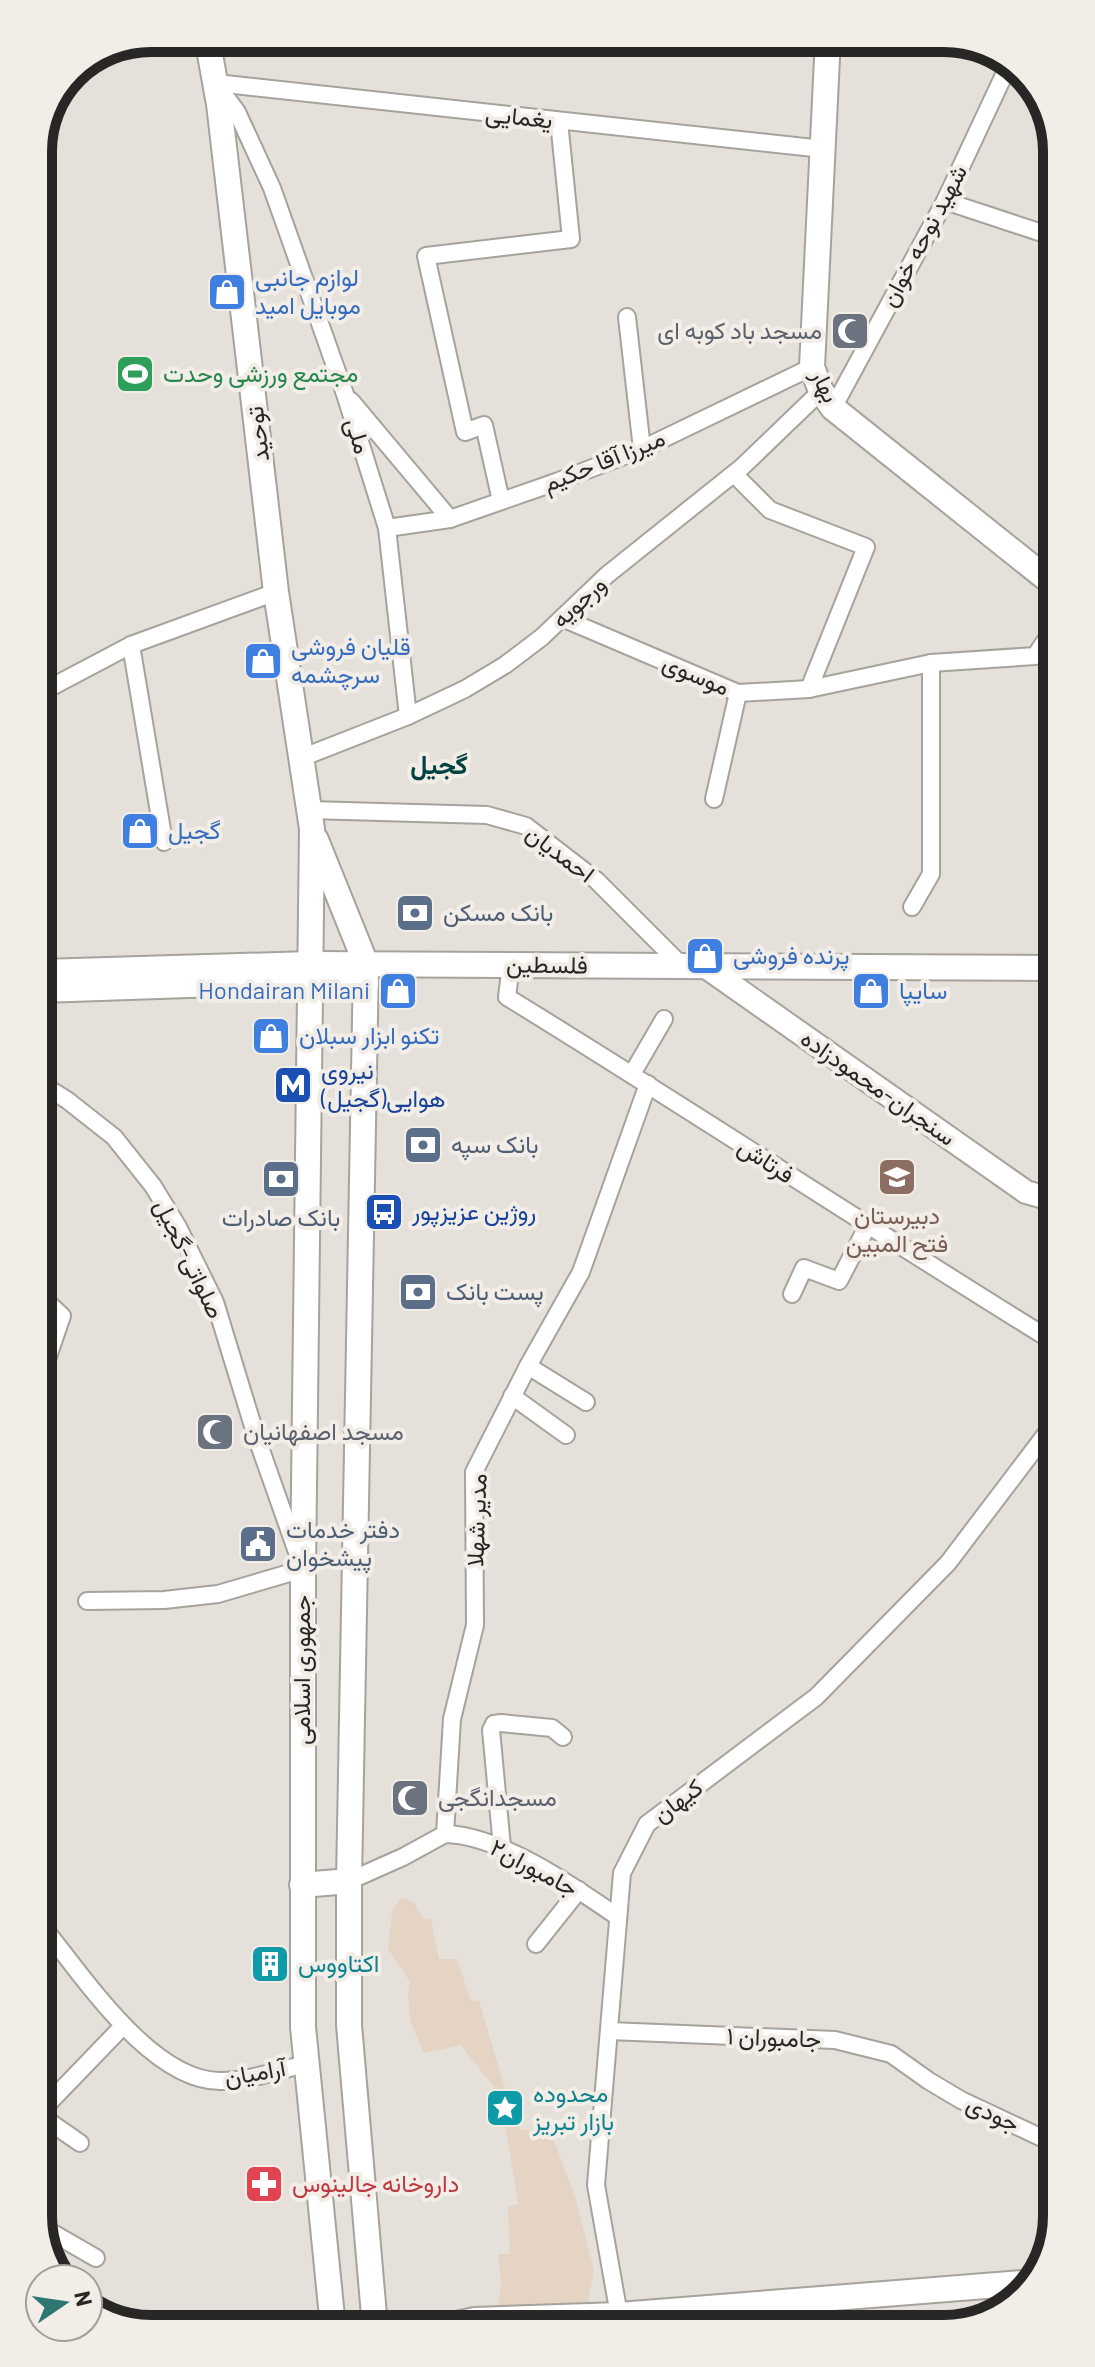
<svg xmlns="http://www.w3.org/2000/svg" width="1095" height="2367" viewBox="0 0 1095 2367" font-family="Barlow,Vazirmatn,sans-serif">
<style>
.commercial{fill:#e5d4c3}
.lines{fill:none;stroke-linecap:round;stroke-linejoin:round}
.street-casing{stroke:#a6a29c;stroke-width:20}
.secondary-casing{stroke:#a6a29c;stroke-width:26}
.primary-casing{stroke:#a6a29c;stroke-width:28}
.street{stroke:#fff;stroke-width:16}
.secondary{stroke:#fff;stroke-width:22}
.primary{stroke:#fff;stroke-width:24}
.labels{text-anchor:middle;stroke-width:8;stroke-linejoin:round;paint-order:stroke}
.street-label{font-size:24px;fill:#292725;stroke:#f2ede7}
.shop-label{font-size:24px;fill:#366cbe;stroke:#f2ede7;text-anchor:start}
.worship-label{font-size:24px;fill:#5b616d;stroke:#f2ede7;text-anchor:start}
.leisure-label{font-size:24px;fill:#27864d;stroke:#f2ede7;text-anchor:start}
.service-label{font-size:24px;fill:#4e5e75;stroke:#f2ede7;text-anchor:start}
.transit-label{font-size:24px;fill:#164399;stroke:#f2ede7;text-anchor:start}
.education-label{font-size:24px;fill:#785e54;stroke:#f2ede7}
.culture-label{font-size:24px;fill:#0d838f;stroke:#f2ede7;text-anchor:start}
.health-label{font-size:24px;fill:#be3a42;stroke:#f2ede7;text-anchor:start}
.neighbourhood-label{font-size:26px;font-weight:bold;fill:#004340;stroke:#f2ede7}
.rim{fill:none;stroke:#292725;stroke-width:10}
</style>
<rect width="100%" height="100%" fill="#e5e0da"/>
<path class="commercial" d="M401 1898 414 1902 423 1919H431L439 1959H457L471 2001H479L516 2126 523 2130 551 2132 576 2200 594 2271 583 2326H496L501 2282 498 2254H510L508 2206 518 2204 507 2136 496 2090 461 2045 424 2053 410 2020 408 1994 410 1982 388 1949 392 1912Z"/>
<g class="lines">
<g class="street-casing">
<g id="street">
<path d="M216 83 823 149"/>
<path d="M217 85 237 112 272 188 345 394 387 528 408 716"/>
<path d="M945 201 1051 236"/>
<path d="M627 317 642 449"/>
<path d="M351 401 450 519"/>
<path d="M833 408 945 201 1011 60"/>
<path d="M734 474 770 510 866 547 809 689"/>
<path d="M501 501 484 425 465 432 426 256 571 239 559 121"/>
<path d="M387 528 450 519 556 482 642 449 812 367"/>
<path d="M562 618 738 693 809 689 931 663 1035 656 1052 631"/>
<path d="M131 645 164 842"/>
<path d="M40 693 131 645 276 592"/>
<path d="M301 758 408 716 465 689 505 665 542 637 607 575 742 467 821 391"/>
<path d="M714 799 738 693"/>
<path d="M309 810 487 815 526 826 596 880 682 966"/>
<path d="M912 907 931 874V663"/>
<path d="M511 965 507 997C691 1110 871 1229 1054 1342"/>
<path d="M632 1074 664 1019"/>
<path d="M41 1084 67 1100 114 1137 153 1186 178 1227 215 1302 256 1436 303 1569 218 1594 164 1600 87 1601"/>
<path d="M792 1294 804 1268 839 1281 867 1227"/>
<path d="M41 1296 62 1316 42 1374"/>
<path d="M528 1366 586 1402"/>
<path d="M512 1396 566 1435"/>
<path d="M445 1834C500 1835 573 1886 618 1917"/>
<path d="M502 1847 491 1730 494 1724 501 1723 552 1728 563 1737"/>
<path d="M349 1881 403 1857 445 1834 452 1719 475 1625 474 1472 528 1366 581 1272 648 1084"/>
<path d="M43 1927C83 1976 152 2082 221 2081 249 2081 279 2070 306 2064"/>
<path d="M536 1944 579 1890"/>
<path d="M609 2031 835 2040 891 2054 929 2081 961 2100 1057 2145"/>
<path d="M44 2108 123 2026"/>
<path d="M44 2118 80 2143"/>
<path d="M44 2228 96 2258"/>
<path d="M619 2315 596 2185 622 1873 647 1824 816 1697 948 1563 1055 1422"/>
</g>
</g>
<g class="secondary-casing">
<path id="secondary" d="M706 967 1026 1192 1054 1200"/>
</g>
<g class="primary-casing">
<g id="primary">
<path d="M207 38 219 104 276 592 312 829 303 1569V2027L333 2327"/>
<path d="M828 38 812 367 821 391 833 408 1052 583"/>
<path d="M316 840 366 964 349 1881V2025L375 2327"/>
<path d="M41 972 310 964 1053 968"/>
<path d="M41 990 310 981 366 983"/>
<path d="M302 1885 349 1881"/>
<path d="M442 2327 475 2320 619 2315 1035 2282"/>
</g>
</g>
<use href="#street" class="street"/>
<use href="#secondary" class="secondary"/>
<use href="#primary" class="primary"/>
</g>
<defs>
<g id="shop-square" transform="scale(2)"><rect x="-9" y="-9" width="18" height="18" rx="4" fill="#3f7fe0" stroke="#f2ede7"/><path d="M-5-2.5h2.3a2.7 3.5 0 0 1 5.4 0H5L5.5 6h-11ZM-1.5-2.5h3a1.5 2.3 0 0 0-3 0Z" fill="#fff"/></g>
<g id="mosque-square" transform="scale(2)"><rect x="-9" y="-9" width="18" height="18" rx="4" fill="#6b7280" stroke="#f2ede7"/><path d="M3.5-4.9A6 6 0 1 0 3.5 4.9A5 5 0 1 1 3.5-4.9Z" fill="#fff"/></g>
<g id="stadium-square" transform="scale(2)"><rect x="-9" y="-9" width="18" height="18" rx="4" fill="#2e9e5b" stroke="#f2ede7"/><path d="M0-5a6.5 5 0 1 0 0 10a6.5 5 0 1 0 0-10ZM-3.5-1.8h7v3.6h-7Z" fill="#fff"/></g>
<g id="bank-square" transform="scale(2)"><rect x="-9" y="-9" width="18" height="18" rx="4" fill="#5c6f8a" stroke="#f2ede7"/><path d="M-6-4H6V4H-6ZM0-2.3a2.3 2.3 0 1 0 0 4.6a2.3 2.3 0 1 0 0-4.6Z" fill="#fff"/></g>
<g id="metro-square" transform="scale(2)"><rect x="-9" y="-9" width="18" height="18" rx="4" fill="#1a4fb4" stroke="#f2ede7"/><path d="M-5.5 5V-5H-3L0 0L3-5H5.5V5H3V-.5L0 4L-3-.5V5Z" fill="#fff"/></g>
<g id="school-square" transform="scale(2)"><rect x="-9" y="-9" width="18" height="18" rx="4" fill="#8d6e63" stroke="#f2ede7"/><path d="M0-5L7-2L0 1L-7-2ZM-4 1L0 2.5L4 1V4Q0 6-4 4Z" fill="#fff"/></g>
<g id="bus-square" transform="scale(2)"><rect x="-9" y="-9" width="18" height="18" rx="4" fill="#1a4fb4" stroke="#f2ede7"/><path d="M-5-6H5V4H4V6H2V4H-2V6H-4V4H-5ZM-3.5-4V0h7V-4ZM-3.5 1.2v1.5H-2V1.2ZM2 1.2v1.5H3.5V1.2Z" fill="#fff"/></g>
<g id="civic-square" transform="scale(2)"><rect x="-9" y="-9" width="18" height="18" rx="4" fill="#5c6f8a" stroke="#f2ede7"/><path d="M-.6-6.5H3V-4.5H.6V-3L4-1V1h2V6H-6V1h2V-1L-.6-3ZM-1.2 2.5V6h2.4V2.5Z" fill="#fff"/></g>
<g id="building-square" transform="scale(2)"><rect x="-9" y="-9" width="18" height="18" rx="4" fill="#0f9aa8" stroke="#f2ede7"/><path d="M-4-6H4V6H1V3H-1V6H-4ZM-2.5-4.3h1.7v1.8h-1.7ZM.8-4.3h1.7v1.8H.8ZM-2.5-1h1.7V.8h-1.7ZM.8-1h1.7V.8H.8Z" fill="#fff"/></g>
<g id="sight-square" transform="scale(2)"><rect x="-9" y="-9" width="18" height="18" rx="4" fill="#0f9aa8" stroke="#f2ede7"/><path d="M0-6L1.8-2.2L6-1.7L2.9 1.2L3.7 5.4L0 3.3L-3.7 5.4L-2.9 1.2L-6-1.7L-1.8-2.2Z" fill="#fff"/></g>
<g id="pharmacy-square" transform="scale(2)"><rect x="-9" y="-9" width="18" height="18" rx="4" fill="#e0444e" stroke="#f2ede7"/><path d="M-2-6h4v4h4v4h-4v4h-4v-4h-4v-4h4Z" fill="#fff"/></g>
</defs>
<g fill-rule="evenodd">
<use href="#shop-square" x="227" y="292"/>
<use href="#mosque-square" x="850" y="331"/>
<use href="#stadium-square" x="135" y="374"/>
<use href="#shop-square" x="263" y="661"/>
<use href="#shop-square" x="140" y="831"/>
<use href="#bank-square" x="415" y="913"/>
<use href="#shop-square" x="705" y="956"/>
<use href="#shop-square" x="398" y="991"/>
<use href="#shop-square" x="871" y="991"/>
<use href="#shop-square" x="271" y="1036"/>
<use href="#metro-square" x="293" y="1085"/>
<use href="#bank-square" x="423" y="1145"/>
<use href="#school-square" x="897" y="1177"/>
<use href="#bank-square" x="281" y="1179"/>
<use href="#bus-square" x="384" y="1212"/>
<use href="#bank-square" x="418" y="1292"/>
<use href="#mosque-square" x="215" y="1432"/>
<use href="#civic-square" x="258" y="1544"/>
<use href="#mosque-square" x="410" y="1798"/>
<use href="#building-square" x="270" y="1964"/>
<use href="#sight-square" x="505" y="2108"/>
<use href="#pharmacy-square" x="264" y="2184"/>
</g>
<g class="labels">
<g class="street-label">
<text transform="translate(519 117) rotate(6)" y="8">یغمایی</text>
<text transform="translate(924 236) rotate(-62)" y="8">شهید نوحه خوان</text>
<text transform="translate(825 386) rotate(64)" y="8">بهار</text>
<text transform="translate(258 434) rotate(-97)" y="8">توحید</text>
<text transform="translate(358 436) rotate(73)" y="8">ملی</text>
<text transform="translate(604 461) rotate(-22)" y="8">میرزا آقا حکیم</text>
<text transform="translate(579 602) rotate(-43)" y="8">ورجویه</text>
<text transform="translate(696 675) rotate(23)" y="8">موسوی</text>
<text transform="translate(560 854) rotate(37)" y="8">احمدیان</text>
<text transform="translate(547 965) rotate(1)" y="8">فلسطین</text>
<text transform="translate(878 1088) rotate(35)" y="8">سنجران-محمودزاده</text>
<text transform="translate(766 1161) rotate(33)" y="8">فرتاش</text>
<text transform="translate(189 1259) rotate(64)" y="8">صلواتی-گجیل</text>
<text transform="translate(477 1520) rotate(-88)" y="8">مدیر شهلا</text>
<text transform="translate(302 1670) rotate(-90)" y="8">جمهوری اسلامی</text>
<text transform="translate(678 1801) rotate(-37)" y="8">کیهان</text>
<text transform="translate(534 1868) rotate(28)" y="8">جامبوران۲</text>
<text transform="translate(774 2038) rotate(2)" y="8">جامبوران ۱</text>
<text transform="translate(255 2073) rotate(-10)" y="8">آرامیان</text>
<text transform="translate(993 2114) rotate(25)" y="8">جودی</text>
</g>
<g class="shop-label">
<text x="255" y="286">لوازم جانبی<tspan x="255" dy="28">موبایل امید</tspan></text>
<text x="291" y="655">قلیان فروشی<tspan x="291" dy="28">سرچشمه</tspan></text>
<text x="168" y="839">گجیل</text>
<text x="733" y="964">پرنده فروشی</text>
<text x="370" y="999" text-anchor="end">Hondairan Milani</text>
<text x="899" y="999">سایپا</text>
<text x="299" y="1044">تکنو ابزار سبلان</text>
</g>
<g class="worship-label">
<text x="822" y="339" text-anchor="end">مسجد باد کوبه ای</text>
<text x="243" y="1440">مسجد اصفهانیان</text>
<text x="438" y="1806">مسجدانگجی</text>
</g>
<g class="leisure-label">
<text x="163" y="382">مجتمع ورزشی وحدت</text>
</g>
<g class="service-label">
<text x="443" y="921">بانک مسکن</text>
<text x="451" y="1153">بانک سپه</text>
<text x="281" y="1226" text-anchor="middle">بانک صادرات</text>
<text x="446" y="1300">پست بانک</text>
<text x="286" y="1538">دفتر خدمات<tspan x="286" dy="28">پیشخوان</tspan></text>
</g>
<g class="transit-label">
<text x="321" y="1079">نیروی<tspan x="321" dy="28">هوایی(گجیل)</tspan></text>
<text x="412" y="1220">روژین عزیزپور</text>
</g>
<g class="education-label">
<text x="897" y="1224">دبیرستان<tspan x="897" dy="28">فتح المبین</tspan></text>
</g>
<g class="culture-label">
<text x="298" y="1972">اکتاووس</text>
<text x="533" y="2102">محدوده<tspan x="533" dy="28">بازار تبریز</tspan></text>
</g>
<g class="health-label">
<text x="292" y="2192">داروخانه جالینوس</text>
</g>
<g class="neighbourhood-label">
<text x="439" y="774">گجیل</text>
</g>
</g>
<path d="M0 0H1095V2367H0ZM151 52H944A99 99 0 0 1 1043 151V2216A99 99 0 0 1 944 2315H151A99 99 0 0 1 52 2216V151A99 99 0 0 1 151 52Z" fill="#f2ede7" fill-rule="evenodd"/>
<path class="rim" d="M151 52H944A99 99 0 0 1 1043 151V2216A99 99 0 0 1 944 2315H151A99 99 0 0 1 52 2216V151A99 99 0 0 1 151 52Z"/>
<g transform="translate(64 2303) rotate(77)"><circle r="38" fill="#f2ede7" stroke="#a29e99" stroke-width="2"/>
<path d="M0-6L14 30L0 20L-14 30Z" fill="#2d7672"/>
<text y="-12" font-size="22" font-weight="bold" text-anchor="middle" fill="#292725">N</text>
</g>
</svg>
